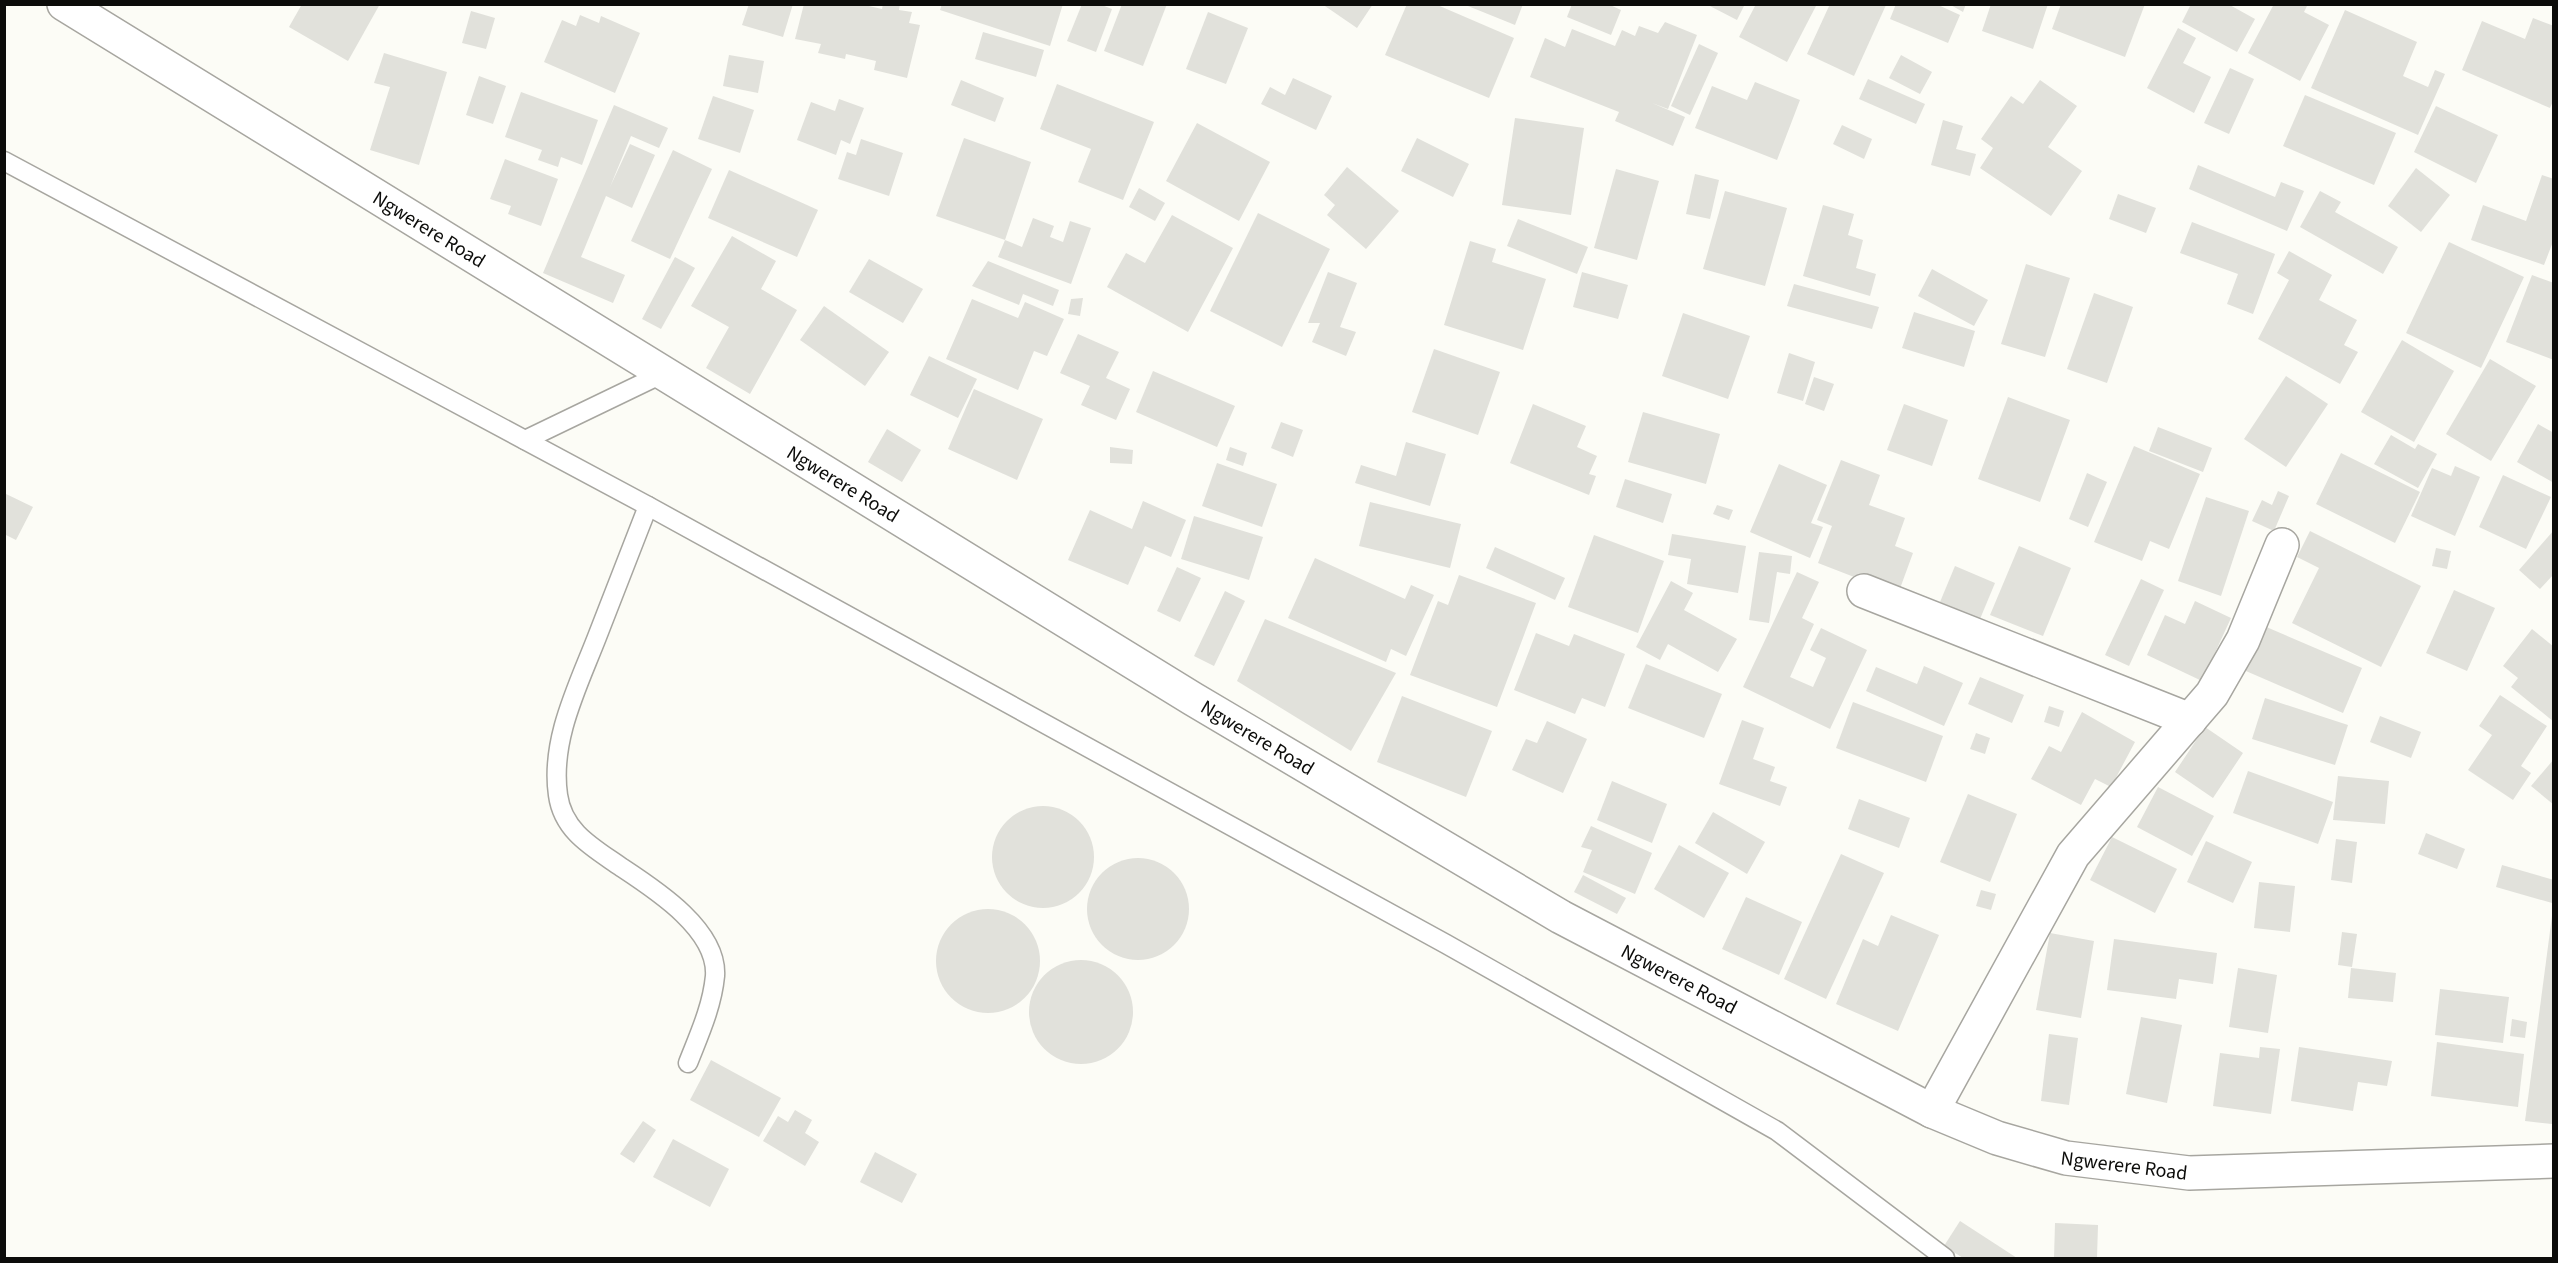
<svg xmlns="http://www.w3.org/2000/svg" width="2558" height="1263" viewBox="0 0 2558 1263" font-family="'Source Sans 3',sans-serif">
<style>
.building{fill:#e1e1db}
.lines{fill:none;stroke-linecap:round;stroke-linejoin:round}
.lane-casing{stroke:#a7a6a0;stroke-width:21}
.street-casing{stroke:#a7a6a0;stroke-width:36}
.secondary-casing{stroke:#a7a6a0;stroke-width:36}
.lane{stroke:#fff;stroke-width:18}
.street{stroke:#fff;stroke-width:33}
.secondary{stroke:#fff;stroke-width:33}
.labels{text-anchor:middle;stroke-width:5;stroke-linejoin:round;paint-order:stroke}
.street-label{font-size:20px;fill:#0c0c0a;stroke:#fffffe}
</style>
<rect width="100%" height="100%" fill="#fcfcf6"/>
<g class="building">
<path d="M302 4H380L348 61 289 27Z"/>
<path d="M749 4H793L783 37 742 25Z"/>
<path d="M804 4H860L882 9 883 4H900L899 10 912 12 909 23 920 25 907 78 874 70 876 61 846 54 845 59 818 53 821 44 795 39Z"/>
<path d="M942 4H1063L1050 46 940 10Z"/>
<path d="M1082 4H1099L1112 9 1096 52 1067 41Z"/>
<path d="M1122 4H1167L1143 66 1104 51Z"/>
<path d="M1322 4H1373L1357 28Z"/>
<path d="M1407 4H1435L1514 38 1489 98 1385 55Z"/>
<path d="M1463 4H1523L1515 25Z"/>
<path d="M1572 4H1608L1621 10 1611 35 1567 17Z"/>
<path d="M1706 4H1745L1737 20Z"/>
<path d="M1756 4H1817L1787 62 1739 37Z"/>
<path d="M1830 4 1886 5 1854 76 1807 54Z"/>
<path d="M1896 4H1936L1960 15 1948 43 1890 19Z"/>
<path d="M1949 4H1966L1963 12Z"/>
<path d="M1991 4H2048L2033 49 1982 31Z"/>
<path d="M2061 4H2145L2125 57 2052 29Z"/>
<path d="M2191 4H2228L2255 19 2237 52 2182 22Z"/>
<path d="M2274 4H2308L2304 12 2329 25 2300 81 2248 53Z"/>
<path d="M2345 10 2417 42 2403 76 2428 87 2435 70 2445 74 2418 135 2311 88Z"/>
<path d="M471 11 495 18 486 49 462 43Z"/>
<path d="M1208 12 1248 28 1226 84 1186 69Z"/>
<path d="M580 15 599 23 601 16 640 33 615 93 544 62 562 20 576 26Z"/>
<path d="M2533 18 2554 26V99L2550 108 2462 70 2482 21 2525 39Z"/>
<path d="M1665 22 1697 35 1668 109 1652 103 1685 117 1673 146 1615 121 1619 112 1530 77 1545 38 1565 47 1572 29 1615 46 1622 30 1635 36 1639 26 1658 33Z"/>
<path d="M2178 28 2196 38 2183 63 2211 77 2194 113 2147 88Z"/>
<path d="M983 32 1044 50 1036 77 975 59Z"/>
<path d="M1699 44 1718 53 1690 115 1671 106Z"/>
<path d="M384 53 447 72 419 165 370 150 390 87 374 83Z"/>
<path d="M729 55 764 61 758 93 723 86Z"/>
<path d="M1901 55 1932 72 1920 94 1889 78Z"/>
<path d="M2230 68 2254 79 2229 134 2204 123Z"/>
<path d="M479 76 506 86 493 124 466 115Z"/>
<path d="M1293 78 1332 96 1316 130 1261 104 1270 87 1285 95Z"/>
<path d="M1868 79 1925 104 1916 124 1859 99Z"/>
<path d="M961 80 1004 98 995 122 951 105Z"/>
<path d="M2040 80 2077 106 2048 147 2082 171 2051 216 1980 168 1993 148 1981 139 2011 96 2023 104Z"/>
<path d="M1755 82 1800 100 1777 160 1695 128 1712 86 1747 100Z"/>
<path d="M1057 84 1154 122 1123 200 1078 182 1091 149 1040 129Z"/>
<path d="M521 92 598 120 582 165 561 157 558 167 538 160 542 150 505 137Z"/>
<path d="M2305 95 2396 133 2374 185 2283 146Z"/>
<path d="M713 96 754 110 740 153 698 139Z"/>
<path d="M839 99 864 108 850 144 841 140 836 155 797 140 811 102 835 111Z"/>
<path d="M614 105 668 128 659 148 631 136 610 187 630 144 655 155 632 208 606 196 581 257 625 275 613 303 543 273Z"/>
<path d="M2436 106 2498 135 2476 183 2414 152Z"/>
<path d="M1515 118 1584 128 1571 215 1502 205Z"/>
<path d="M1943 120 1963 126 1956 149 1976 154 1970 176 1931 165Z"/>
<path d="M1197 123 1270 162 1239 221 1166 181Z"/>
<path d="M1842 125 1872 139 1864 159 1833 144Z"/>
<path d="M964 138 1031 162 1005 240 936 216Z"/>
<path d="M1417 138 1469 164 1453 197 1401 171Z"/>
<path d="M861 139 903 153 889 196 838 179 847 152 856 155Z"/>
<path d="M673 150 712 169 670 259 631 241Z"/>
<path d="M505 159 558 179 541 226 508 214 511 206 490 199Z"/>
<path d="M2198 165 2275 197 2281 182 2304 191 2287 231 2189 189Z"/>
<path d="M1347 167 1399 211 1366 249 1327 215 1335 205 1324 195Z"/>
<path d="M2416 168 2450 195 2421 232 2388 206Z"/>
<path d="M1616 169 1659 181 1637 260 1594 248Z"/>
<path d="M729 170 818 210 797 257 708 218Z"/>
<path d="M1695 174 1719 180 1710 219 1686 214Z"/>
<path d="M2542 175 2554 179V239L2544 265 2471 240 2483 205 2526 221Z"/>
<path d="M1139 188 1165 203 1155 221 1129 207Z"/>
<path d="M1725 191 1787 208 1765 286 1703 269Z"/>
<path d="M2320 191 2341 202 2335 212 2398 247 2383 274 2300 227Z"/>
<path d="M2118 194 2156 208 2146 233 2109 219Z"/>
<path d="M1823 205 1854 214 1848 235 1863 240 1856 268 1876 274 1870 296 1803 276Z"/>
<path d="M1258 213 1330 249 1282 347 1210 311Z"/>
<path d="M1172 215 1233 248 1188 332 1107 287 1126 253 1145 263Z"/>
<path d="M1033 218 1054 226 1050 237 1063 242 1070 221 1091 228 1071 284 998 257 1005 240 1022 247Z"/>
<path d="M1518 219 1588 247 1577 274 1507 246Z"/>
<path d="M2192 222 2275 254 2253 314 2227 304 2238 274 2180 253Z"/>
<path d="M732 236 776 261 761 289 797 310 750 394 706 368 729 327 691 306Z"/>
<path d="M1470 241 1496 249 1492 262 1546 279 1523 350 1444 325Z"/>
<path d="M2449 242 2524 277 2481 368 2406 333Z"/>
<path d="M2289 251 2332 275 2319 300 2357 320 2344 345 2358 352 2340 384 2258 339 2289 280 2277 273Z"/>
<path d="M675 257 695 268 661 329 642 319Z"/>
<path d="M869 259 923 289 903 323 849 292Z"/>
<path d="M988 261 1059 290 1053 306 1023 294 1019 305 972 286Z"/>
<path d="M2026 264 2070 278 2045 357 2001 344Z"/>
<path d="M1932 269 1988 300 1974 326 1918 296Z"/>
<path d="M1328 272 1357 283 1340 327 1356 332 1346 356 1312 342 1320 323H1308Z"/>
<path d="M1582 272 1628 285 1618 319 1573 307Z"/>
<path d="M2532 275 2554 283V360L2506 342Z"/>
<path d="M1794 284 1879 307 1872 329 1787 306Z"/>
<path d="M2094 293 2133 307 2107 383 2067 369Z"/>
<path d="M1083 298 1080 316 1068 314 1071 299Z"/>
<path d="M972 299 1018 318 1025 302 1064 319 1047 356 1034 351 1018 390 946 359Z"/>
<path d="M824 306 889 352 865 386 800 340Z"/>
<path d="M1914 312 1975 331 1964 367 1902 348Z"/>
<path d="M1683 313 1750 336 1728 399 1662 376Z"/>
<path d="M1078 334 1119 352 1106 378 1130 389 1116 420 1081 405 1090 386 1060 373Z"/>
<path d="M2402 340 2454 371 2414 442 2361 412Z"/>
<path d="M1434 349 1500 372 1478 435 1412 412Z"/>
<path d="M1789 353 1815 362 1803 401 1777 393Z"/>
<path d="M929 356 977 379 958 418 910 395Z"/>
<path d="M2490 359 2536 386 2491 461 2446 434Z"/>
<path d="M1153 371 1235 406 1217 447 1136 412Z"/>
<path d="M2286 376 2328 404 2286 467 2244 439Z"/>
<path d="M1814 377 1834 384 1824 411 1805 404Z"/>
<path d="M974 389 1043 419 1017 480 948 449Z"/>
<path d="M2008 397 2070 420 2040 502 1978 479Z"/>
<path d="M1533 404 1586 426 1577 447 1597 456 1589 474 1596 476 1589 495 1510 463Z"/>
<path d="M1904 404 1948 420 1932 466 1887 450Z"/>
<path d="M1643 412 1720 434 1706 484 1628 462Z"/>
<path d="M1281 422 1303 430 1293 457 1271 448Z"/>
<path d="M2538 424 2554 433V483L2517 462Z"/>
<path d="M2158 427 2212 448 2203 472 2149 451Z"/>
<path d="M887 429 921 450 902 482 868 462Z"/>
<path d="M2391 435 2415 449 2418 444 2437 454 2418 488 2374 464Z"/>
<path d="M1406 442 1446 454 1430 506 1355 483 1361 465 1396 476Z"/>
<path d="M2134 446 2200 474 2169 549 2150 541 2142 561 2094 542Z"/>
<path d="M1110 447 1133 450 1132 464 1110 463Z"/>
<path d="M1230 447 1247 453 1243 466 1226 460Z"/>
<path d="M2341 453 2420 492 2395 543 2316 504Z"/>
<path d="M1841 460 1880 475 1869 505 1905 518 1895 546 1913 553 1898 594 1818 563 1832 526 1817 520Z"/>
<path d="M1217 463 1277 484 1262 527 1202 506Z"/>
<path d="M1779 464 1827 485 1811 523 1823 527 1810 558 1750 532Z"/>
<path d="M2455 466 2480 477 2455 536 2411 516 2432 468 2451 476Z"/>
<path d="M2087 473 2107 482 2088 527 2069 519Z"/>
<path d="M2503 475 2551 497 2526 549 2479 527Z"/>
<path d="M1625 479 1672 494 1663 523 1616 507Z"/>
<path d="M2278 491 2289 496 2274 531 2252 521 2262 500 2272 505Z"/>
<path d="M4 493 33 507 16 540 4 534Z"/>
<path d="M2206 497 2249 511 2221 596 2178 581Z"/>
<path d="M1143 501 1186 520 1171 557 1145 546 1128 585 1068 560 1090 510 1132 529Z"/>
<path d="M1370 502 1461 524 1450 568 1359 546Z"/>
<path d="M1717 505 1733 510 1729 520 1713 514Z"/>
<path d="M1194 516 1263 537 1249 580 1181 559Z"/>
<path d="M2554 530V574L2540 589 2519 570Z"/>
<path d="M2310 531 2421 586 2381 667 2292 623 2319 568 2297 557Z"/>
<path d="M1672 534 1746 546 1738 593 1687 584 1691 559 1668 555Z"/>
<path d="M1594 535 1664 561 1638 633 1568 607Z"/>
<path d="M2019 546 2071 568 2043 636 1990 615Z"/>
<path d="M1495 547 1565 578 1555 600 1486 568Z"/>
<path d="M2436 548 2451 551 2447 569 2432 566Z"/>
<path d="M1759 552 1792 556 1790 574 1777 572 1769 623 1749 620Z"/>
<path d="M1315 558 1405 599 1411 585 1434 595 1406 656 1391 649 1386 662 1288 618Z"/>
<path d="M1955 566 1995 583 1980 619 1940 602Z"/>
<path d="M1177 567 1201 578 1180 622 1157 611Z"/>
<path d="M1797 572 1819 582 1802 618 1814 624 1790 677 1813 687 1826 658 1810 650 1821 628 1867 650 1830 729 1743 687Z"/>
<path d="M1459 575 1536 603 1497 707 1410 675 1438 601 1448 605Z"/>
<path d="M2141 579 2164 590 2129 666 2105 655Z"/>
<path d="M1671 581 1693 593 1684 610 1737 639 1718 672 1668 644 1660 660 1636 647Z"/>
<path d="M2454 590 2495 608 2467 671 2426 653Z"/>
<path d="M1225 591 1245 601 1214 666 1194 656Z"/>
<path d="M2195 601 2231 618 2202 681 2147 655 2165 615 2185 624Z"/>
<path d="M1265 619 1396 673 1351 751 1237 681Z"/>
<path d="M2257 623 2362 668 2343 713 2239 668Z"/>
<path d="M2532 629 2554 647V722L2511 687 2518 678 2503 666Z"/>
<path d="M1536 633 1569 646 1574 634 1625 654 1605 707 1582 698 1575 714 1514 690Z"/>
<path d="M1646 664 1722 694 1704 738 1628 708Z"/>
<path d="M1924 666 1963 683 1944 726 1866 691 1876 667 1917 684Z"/>
<path d="M1980 677 2024 695 2012 723 1968 704Z"/>
<path d="M2500 695 2547 726 2521 766 2531 773 2513 800 2468 770 2492 735 2479 726Z"/>
<path d="M1402 696 1492 731 1466 797 1377 762Z"/>
<path d="M2265 698 2348 725 2335 765 2252 739Z"/>
<path d="M1853 702 1943 736 1926 782 1836 748Z"/>
<path d="M2049 706 2064 711 2059 727 2044 722Z"/>
<path d="M2082 712 2135 742 2111 787 2095 779 2081 805 2031 779 2049 746 2061 752Z"/>
<path d="M2380 716 2421 732 2411 758 2370 742Z"/>
<path d="M1742 720 1764 728 1753 759 1775 767 1770 781 1787 787 1780 806 1719 784Z"/>
<path d="M1547 721 1587 739 1563 793 1512 770 1526 739 1537 743Z"/>
<path d="M2205 727 2243 753 2213 798 2175 772Z"/>
<path d="M1976 733 1990 738 1985 754 1970 749Z"/>
<path d="M2554 759V805L2531 786Z"/>
<path d="M2248 771 2333 802 2318 844 2233 813Z"/>
<path d="M2338 776 2389 781 2385 824 2333 820Z"/>
<path d="M1612 781 1667 804 1652 843 1597 820Z"/>
<path d="M2158 787 2214 816 2192 856 2137 827Z"/>
<path d="M1968 794 2017 814 1990 882 1940 862Z"/>
<path d="M1859 799 1910 818 1899 848 1848 829Z"/>
<circle cx="1043" cy="857" r="51"/>
<path d="M1713 812 1765 842 1747 874 1695 843Z"/>
<path d="M1591 826 1652 853 1635 894 1583 872 1592 850 1581 847Z"/>
<path d="M2426 833 2465 849 2457 869 2418 854Z"/>
<path d="M2112 837 2177 869 2155 913 2090 880Z"/>
<path d="M2336 839 2357 842 2352 883 2331 880Z"/>
<path d="M2206 841 2252 862 2233 903 2187 882Z"/>
<path d="M1679 845 1729 873 1704 918 1654 889Z"/>
<path d="M1841 854 1884 873 1826 999 1784 979Z"/>
<circle cx="1138" cy="909" r="51"/>
<path d="M2502 865 2554 880 2552 903 2496 887Z"/>
<path d="M1583 875 1626 898 1617 914 1574 892Z"/>
<path d="M2259 882 2295 886 2290 932 2254 928Z"/>
<path d="M1981 890 1996 894 1991 910 1976 906Z"/>
<path d="M1746 897 1802 922 1779 975 1722 949Z"/>
<circle cx="988" cy="961" r="52"/>
<path d="M1891 915 1939 935 1898 1031 1836 1004 1863 939 1878 946Z"/>
<path d="M2552 916 2554 1113 2552 1124 2525 1121Z"/>
<path d="M2342 932 2357 934 2352 967 2338 965Z"/>
<path d="M2050 933 2094 941 2081 1018 2036 1010Z"/>
<path d="M2114 939 2217 953 2213 984 2179 979 2176 999 2107 990Z"/>
<circle cx="1081" cy="1012" r="52"/>
<path d="M2238 968 2277 975 2268 1033 2229 1027Z"/>
<path d="M2351 968 2396 973 2393 1002 2348 998Z"/>
<path d="M2440 989 2509 997 2503 1043 2435 1035Z"/>
<path d="M2141 1017 2182 1025 2167 1103 2126 1094Z"/>
<path d="M2512 1019 2527 1022 2525 1038 2510 1036Z"/>
<path d="M2049 1034 2078 1038 2069 1105 2041 1101Z"/>
<path d="M2437 1042 2524 1054 2518 1107 2431 1096Z"/>
<path d="M2260 1047 2280 1049 2271 1114 2213 1106 2220 1053 2259 1058Z"/>
<path d="M2299 1047 2392 1061 2387 1086 2358 1082 2353 1111 2291 1101Z"/>
<path d="M711 1060 781 1098 759 1137 690 1100Z"/>
<path d="M795 1110 812 1120 805 1133 819 1142 805 1166 763 1141 778 1116 788 1122Z"/>
<path d="M643 1121 656 1130 634 1163 620 1154Z"/>
<path d="M673 1139 729 1169 710 1207 653 1177Z"/>
<path d="M875 1152 917 1174 902 1203 860 1182Z"/>
<path d="M1960 1221 2017 1258H1963L1944 1246Z"/>
<path d="M2055 1223 2098 1225 2097 1258H2054Z"/>
</g>
<g class="lines">
<g class="lane-casing">
<g id="lane">
<path d="M4 161 648 506 1446 944 1777 1131 1945 1258"/>
<path d="M525 440 664 373"/>
<path d="M648 506C631 550 614 594 597 637 578 686 550 740 558 795 563 832 594 848 621 867 656 890 718 930 715 976 712 1007 699 1035 688 1063"/>
</g>
</g>
<g class="street-casing">
<g id="street">
<path d="M1864 591 2190 720"/>
<path d="M1932 1111 2073 855 2212 694 2243 640 2282 545"/>
</g>
</g>
<g class="secondary-casing">
<g id="secondary">
<path id="s1" d="M64 4 1193 699 1561 917 1932 1111 1997 1138 2066 1158 2189 1173 2554 1161"/>
</g>
</g>
<use href="#lane" class="lane"/>
<use href="#street" class="street"/>
<use href="#secondary" class="secondary"/>
</g>
<g class="labels">
<g class="street-label">
<text dy="7" stroke="none"><textPath href="#s1" startOffset="429">Ngwerere Road</textPath></text>
<text dy="7" stroke="none"><textPath href="#s1" startOffset="915">Ngwerere Road</textPath></text>
<text dy="7" stroke="none"><textPath href="#s1" startOffset="1401">Ngwerere Road</textPath></text>
<text dy="7" stroke="none"><textPath href="#s1" startOffset="1887">Ngwerere Road</textPath></text>
<text dy="7" stroke="none"><textPath href="#s1" startOffset="2373">Ngwerere Road</textPath></text>
</g>
</g>
<rect width="2558" height="1263" fill="none" stroke="#0c0c0a" stroke-width="12"/>
</svg>
